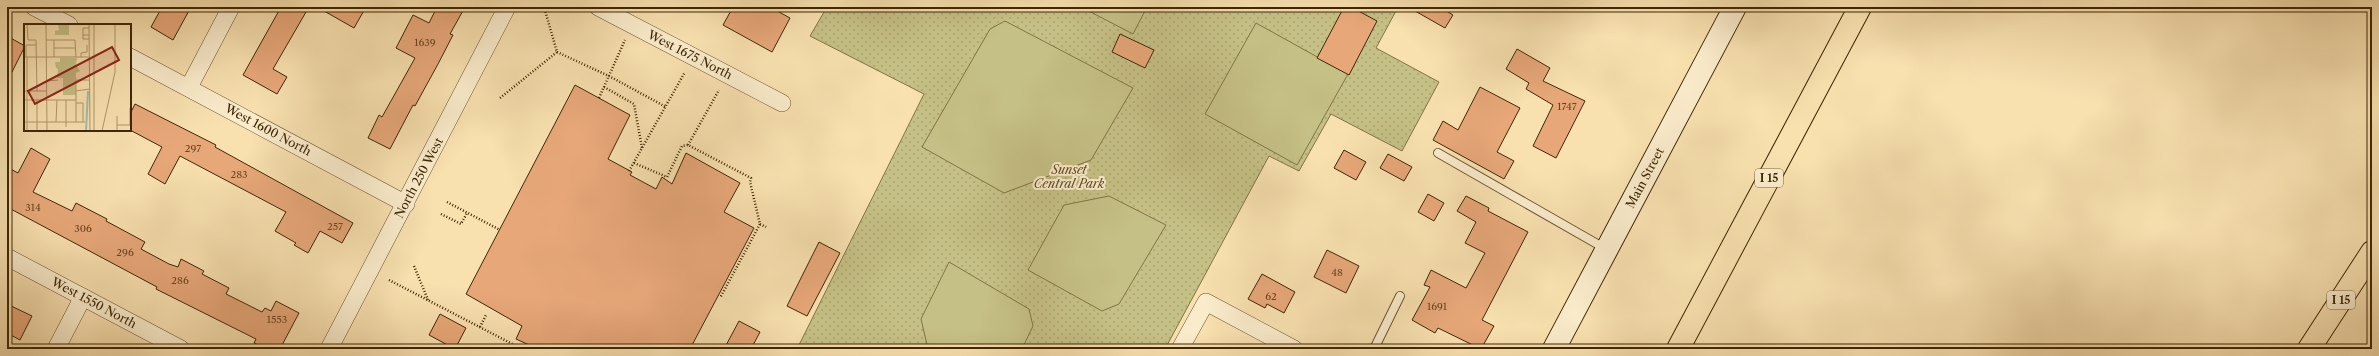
<svg xmlns="http://www.w3.org/2000/svg" width="2379" height="356" viewBox="0 0 2379 356" font-family="'Libre Caslon Text',serif">
<style>
.park{fill:url(#park-dots);stroke:#827444}
.pitch{fill:#c5c085;stroke:#827444}
.building{fill:#e7a779;stroke:#3f2704}
.lines{fill:none;stroke-linecap:round;stroke-linejoin:round}
.lane-casing{stroke:#6d552f;stroke-width:10}
.street-casing{stroke:#6d552f;stroke-width:18}
.secondary-casing{stroke:#3f2704;stroke-width:24}
.highway-casing{stroke:#3f2704;stroke-width:24}
.path{stroke:#3f2704;stroke-width:2.5;stroke-dasharray:1 2;stroke-linecap:butt}
.lane{stroke:#faebcb;stroke-width:8}
.street{stroke:#faebcb;stroke-width:17}
.secondary{stroke:#faebcb;stroke-width:22}
.highway{stroke:#f8e0af;stroke-width:22}
.labels{text-anchor:middle;stroke-width:4;stroke-linejoin:round;paint-order:stroke}
.number-label{font-size:10px;fill:#694721}
.shield{fill:#faebcb;stroke:#776240;stroke-width:1}
.shield-label{font-size:11px;font-weight:bold;fill:#3f2704}
.street-label{font-size:12px;fill:#3f2704;stroke:#faebcb}
.park-label{font-size:12px;font-style:italic;fill:#604d24;stroke:#faebcb}
.inset-river{fill:none;stroke:#9dbdae;stroke-width:2}
.inset-road{fill:none;stroke:#ae966b;stroke-width:1}
.view{fill:#8f2418;fill-opacity:0.15;stroke:#8f2418;stroke-width:2}
.inset-edge{fill:none;stroke:#3f2704;stroke-width:2}
</style>
<defs>
<pattern id="park-dots" width="8" height="8" patternUnits="userSpaceOnUse"><rect width="8" height="8" fill="#c5c085"/><path d="M2 2h.1M6 6h.1" fill="none" stroke="#aaa571" stroke-width="1.8" stroke-linecap="round"/></pattern>
</defs>
<rect width="100%" height="100%" fill="#f8e0af"/>
<filter id="stains"><feTurbulence type="fractalNoise" baseFrequency=".005" numOctaves="4"/><feColorMatrix values="0 0 0 0 .2 0 0 0 0 .09 0 0 0 0 .02 0 0 0 .5 -.17"/></filter>
<radialGradient id="worn" r=".72"><stop offset=".6" stop-color="#630" stop-opacity="0"/><stop offset="1" stop-color="#630" stop-opacity=".3"/></radialGradient>
<path class="park" d="M827 7H1394L1397 9 1376 48 1439 82 1402 151 1331 114 1299 171 1269 156 1165 349H797L924 94 810 36Z"/>
<g class="pitch">
<path d="M1081 7H1147L1133 34Z"/>
<path d="M1005 21 1133 88 1091 160 1004 193 922 147 990 29Z"/>
<path d="M1256 23 1348 74 1297 165 1205 114Z"/>
<path d="M1109 196 1166 225 1119 304 1102 311 1028 270 1064 205Z"/>
<path d="M949 262 1029 309 1033 326 1022 349H928L921 319Z"/>
</g>
<g class="building">
<path d="M162 7H191L173 40 151 27Z"/>
<path d="M281 7H297L306 12 273 69 287 77 277 94 243 75Z"/>
<path d="M317 7H366L354 28Z"/>
<path d="M437 7H465L450 34 453 35 438 64 415 106 413 105 390 149 368 138 379 115 382 117 415 58 396 48 413 15 429 23Z"/>
<path d="M733 7H770L790 18 772 52 723 25Z"/>
<path d="M1344 7H1351L1377 21 1349 75 1317 58Z"/>
<path d="M1408 7H1440L1453 15 1445 28Z"/>
<path d="M1120 34 1154 50 1145 68 1112 52Z"/>
<path d="M7 36 25 46 7 82Z"/>
<path d="M1517 49 1550 68 1543 81 1585 101 1556 158 1533 146 1553 105 1526 89 1529 83 1506 69Z"/>
<path d="M575 85 630 115 608 159 632 172 630 175 656 189 662 177 672 184 686 153 740 183 724 212 754 228 690 349H538L516 339 522 326 466 294Z"/>
<path d="M1480 87 1520 108 1497 152 1514 161 1504 179 1433 140 1443 121 1458 130Z"/>
<path d="M135 104 216 145 215 147 353 223 342 243 320 231 308 253 294 245 296 243 275 231 286 212 180 156 165 184 148 174 162 147 130 130V114Z"/>
<path d="M31 148 50 159 33 192 72 211 76 203 107 219 106 221 145 242 141 249 169 264 178 267 181 259 204 271 202 274 229 288 226 294 262 312 265 308 271 311 276 301 299 313 280 349H266L254 343 256 339 156 289 157 287 7 207V167L18 173Z"/>
<path d="M1344 150 1366 162 1356 180 1334 168Z"/>
<path d="M1388 154 1412 167 1404 181 1380 168Z"/>
<path d="M1428 194 1444 203 1434 221 1418 212Z"/>
<path d="M1466 196 1489 208 1488 211 1528 232 1482 320 1494 326 1481 349 1438 328 1435 333 1412 320 1430 287 1424 285 1431 270 1466 288 1485 253 1465 243 1476 222 1457 211Z"/>
<path d="M819 242 840 253 807 316 787 306Z"/>
<path d="M1327 250 1359 266 1346 293 1314 277Z"/>
<path d="M1262 274 1295 292 1284 313 1267 304 1265 308 1248 299Z"/>
<path d="M7 304 32 316 20 340 7 333Z"/>
<path d="M440 314 466 328 455 349 429 335Z"/>
<path d="M739 321 760 332 751 349H724Z"/>
</g>
<g class="lines">
<g class="lane-casing">
<g id="lane">
<path d="M1438 153 1606 249"/>
<path d="M1374 349 1400 296"/>
</g>
</g>
<g class="street-casing">
<g id="street">
<path d="M34 7 69 25"/>
<path d="M598 7 782 103"/>
<path d="M130 57 406 204"/>
<path d="M189 87 231 7"/>
<path d="M7 257 181 349"/>
<path d="M56 349 83 297"/>
<path d="M329 349 507 7"/>
<path d="M1180 349 1206 302 1294 349"/>
</g>
</g>
<g class="secondary-casing">
<path id="secondary" d="M1554 349 1735 7"/>
</g>
<g class="highway-casing">
<g id="highway">
<path d="M1678 349 1860 7"/>
<path d="M2309 349 2372 252"/>
</g>
</g>
<g class="path">
<path d="M557 52 609 76 666 107"/>
<path d="M604 87 634 104 642 148"/>
<path d="M500 98 557 52 544 7"/>
<path d="M599 98 625 40"/>
<path d="M688 145 719 90"/>
<path d="M634 163 667 177 682 146 688 145 751 178 750 182 760 224 720 298"/>
<path d="M629 171 685 72"/>
<path d="M447 202 500 230"/>
<path d="M441 214 461 224 467 213"/>
<path d="M760 224 766 227"/>
<path d="M414 266 428 300"/>
<path d="M389 280 522 349"/>
<path d="M480 327 486 315"/>
</g>
<use href="#lane" class="lane"/>
<use href="#street" class="street"/>
<use href="#secondary" class="secondary"/>
<use href="#highway" class="highway"/>
</g>
<g class="labels">
<g class="number-label">
<text x="425" y="46">1639</text>
<text x="1567" y="110">1747</text>
<text x="193" y="152">297</text>
<text x="239" y="178">283</text>
<text x="33" y="211">314</text>
<text x="335" y="230">257</text>
<text x="83" y="232">306</text>
<text x="125" y="256">296</text>
<text x="1337" y="276">48</text>
<text x="180" y="284">286</text>
<text x="1271" y="300">62</text>
<text x="1437" y="310">1691</text>
<text x="277" y="323">1553</text>
</g>
<g class="shield">
<rect x="1755" y="169" width="28" height="18" rx="3"/>
<rect x="2327" y="291" width="28" height="18" rx="3"/>
</g>
<g class="shield-label">
<text x="1769" y="182">I 15</text>
<text x="2341" y="304">I 15</text>
</g>
<g class="street-label">
<text transform="translate(690 55) rotate(27)" y="4">West 1675 North</text>
<text transform="translate(268 130) rotate(28)" y="4">West 1600 North</text>
<text transform="translate(419 178) rotate(-62)" y="4">North 250 West</text>
<text transform="translate(1645 178) rotate(-62)" y="4">Main Street</text>
<text transform="translate(94 303) rotate(28)" y="4">West 1550 North</text>
</g>
<g class="park-label">
<text x="1069" y="174">Sunset<tspan x="1069" dy="14">Central Park</tspan></text>
</g>
</g>
<g transform="translate(24 24)">
<rect width="107" height="107" fill="#f8e0af"/>
<path d="M34 0H45V11H31V7L35 6ZM36 34H53L52 41 56 47 52 49V71H39V54H33L34 45 32 44 31 38H36Z" fill="#c5c085"/>
<path class="inset-river" d="M62 107 64 67"/>
<path class="inset-road" d="M3 0 4 16H12L13 67M22 0 23 107M46 0H65M65 0 66 107M70 0V107M59 11V4H65M65 15H59V11H65M22 16H51L52 33M30 24H52M0 33H65M2 33V21H12M3 33V107M30 33V16M57 33V29L63 28V21M22 57 34 56M0 67H22M52 67 66 65M0 76H52M13 76V107M42 76V103M52 79H59V98M93 92V107M0 98H61M32 98 33 76M52 98V56H65M93 101H106M106 101V84M78 107 91 48V0"/>
<path class="view" d="M88 23 95 36 11 80 4 67Z"/>
<rect width="107" height="107" class="inset-edge"/>
</g>
<rect width="2379" height="356" fill="none" stroke="#f8e0af" stroke-width="24"/>
<rect x="8" y="8" width="2363" height="340" fill="none" stroke="#3f2704" stroke-width="2"/>
<rect x="12" y="12" width="2355" height="332" fill="none" stroke="#3f2704"/>
<rect width="100%" height="100%" filter="url(#stains)"/>
<rect width="100%" height="100%" fill="url(#worn)"/>
</svg>
